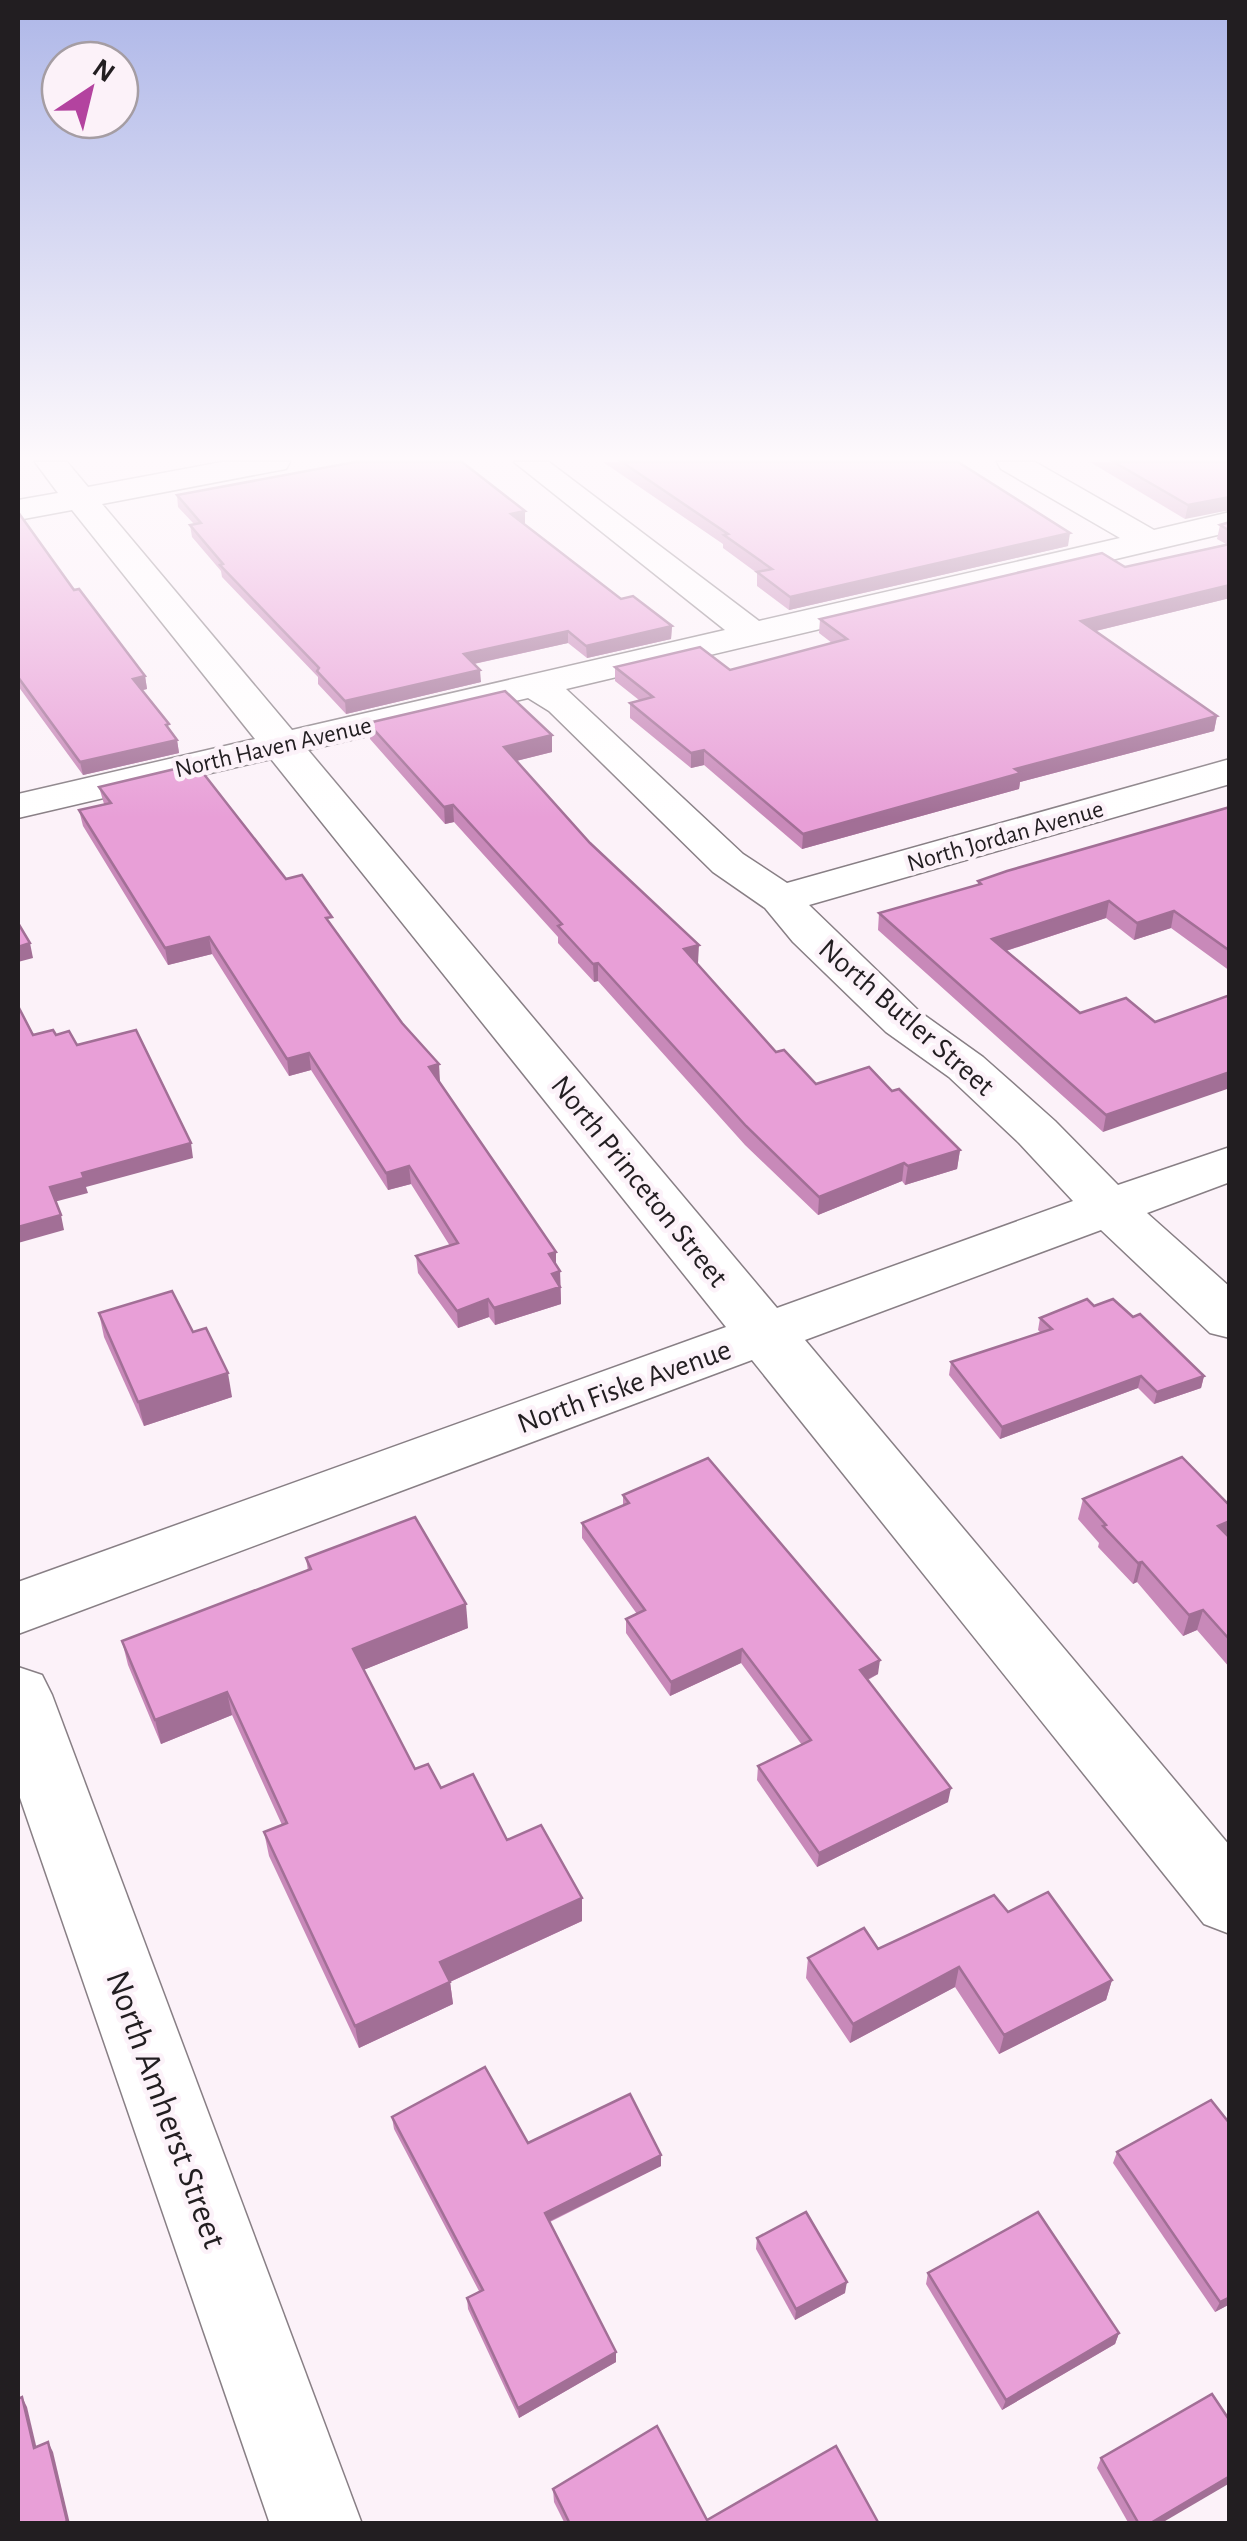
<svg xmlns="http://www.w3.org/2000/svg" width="1247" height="2541" viewBox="0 0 1247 2541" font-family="'Alegreya Sans',sans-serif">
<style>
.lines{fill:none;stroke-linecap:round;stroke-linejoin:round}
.minor-casing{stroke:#887f85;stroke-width:3}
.minor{fill:#fff;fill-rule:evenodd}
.wall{fill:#c889b9}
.shaded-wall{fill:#a26f96}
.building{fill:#e89fd7;stroke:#a26f96;stroke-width:2.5}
.labels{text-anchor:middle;stroke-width:9;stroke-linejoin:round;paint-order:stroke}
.far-street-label{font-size:25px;fill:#221e21;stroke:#fcf2f9}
.street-label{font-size:30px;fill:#221e21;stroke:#fcf2f9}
.near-street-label{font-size:35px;fill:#221e21;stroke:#fcf2f9}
</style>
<rect width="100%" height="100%" fill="#fcf2f9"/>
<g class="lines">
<g class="minor-casing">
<g id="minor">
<path d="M35 462H67L88 487 222 462H290L286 469 275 471 102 504 292 730 725 630 514 462H549L759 621 1120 538 1001 469 997 462H1035L1154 530 1230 512V532L566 689 743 854 787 883 1230 759V784L809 905 920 1012 983 1057 1055 1121 1118 1185 1230 1147V1182L1147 1213 1230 1287V1338L1210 1333 1101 1230 805 1340 1230 1846V1934L1204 1924 752 1360 18 1634V1582L726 1327 271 759 18 818V794L255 739 72 510 18 520V500L58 493ZM528 698 549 711 713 872 765 908 793 942 886 1032 949 1077 1019 1143 1073 1201 777 1308 308 750Z"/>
<path d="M18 1667 42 1675 52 1695 362 2524H270L18 1792Z"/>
</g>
</g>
<use href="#minor" class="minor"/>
</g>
<g class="wall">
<path d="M603 462H958L1068 546 789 610 757 586V573L723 548V544Z"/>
<path d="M1090 462H1230L1185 519Z"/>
<path d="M177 495 525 523 523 524 621 599 672 626 671 639 587 658 568 643 474 664 481 682 346 714 318 684V677L222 577 221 571 192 537 190 525 194 524 178 507Z"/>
<path d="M18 512 74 590 145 676 147 689 142 690 177 740 179 753 83 775 18 686Z"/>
<path d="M1230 522V598L1096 631 1217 716 1214 731 1020 782 1019 789 802 849 704 765 691 768 630 718V703L639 700 615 681V667L730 670 832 643 819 633 820 619 1125 567 1226 544 1217 539 1220 525Z"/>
<path d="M368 723 552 735V752L516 761 698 963H696L776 1052 816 1084 892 1091 960 1150 957 1169 905 1185 902 1181 818 1215 745 1145 598 981 594 982 558 943V937L454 822 445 824 370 739Z"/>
<path d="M99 787 286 879 333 928 402 1023 439 1064V1081L556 1252V1265L560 1271 561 1304 495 1325 489 1317 458 1328 418 1273 416 1256 450 1246 411 1184 388 1190 311 1070 289 1076 212 954 168 965 83 826 79 810 104 804Z"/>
<path d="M1230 807V971L1171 928 1134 940 1106 918 1006 951 1080 1013 1155 1022 1103 1132 878 930 879 913 978 885V881Z"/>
<path d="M1094 1306 1133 1317 1204 1376 1201 1388 1154 1404 1138 1388 1000 1439 949 1375 951 1362 1041 1333 1038 1330 1040 1318Z"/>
<path d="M99 1313 193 1332 232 1397 144 1426 104 1337Z"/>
<path d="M623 1495 878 1674 868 1680 948 1802 817 1867 757 1780 758 1766 802 1745 741 1663 670 1696 626 1633V1619L637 1614 582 1538V1523L623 1505Z"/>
<path d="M1083 1499 1230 1506V1668L1197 1630 1183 1636 1137 1582 1133 1584 1098 1547 1099 1543 1078 1519Z"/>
<path d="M306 1558 468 1628 363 1670 415 1769 441 1788 582 1898V1921L450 1982 453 2004 359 2048 269 1856 264 1832 282 1825 232 1715 161 1744 128 1665 122 1641 308 1571Z"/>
<path d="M1008 1912 1112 1980 1106 2000 999 2054 955 1987 850 2043 806 1978 808 1958 878 1949Z"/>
<path d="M392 2117 528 2143 661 2155V2166L550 2222 616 2362 519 2418 468 2309 467 2298 479 2291 394 2129Z"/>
<path d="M1117 2152 1230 2304 1215 2312 1113 2163Z"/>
<path d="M757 2238 845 2293 795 2320 756 2249Z"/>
<path d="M928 2273 1119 2333 1115 2344 1002 2410 926 2284Z"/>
<path d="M1101 2458 1160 2524H1129L1097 2468Z"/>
<path d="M553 2489 707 2520 879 2524H565L554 2502Z"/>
</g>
<g class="shaded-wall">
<path d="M1230 497V510L1185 519 1188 505Z"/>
<path d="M525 511V523L512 526 511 514Z"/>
<path d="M1070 533 1068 546 789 610 790 597Z"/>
<path d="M1230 585V598L1079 635 1081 621Z"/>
<path d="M672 626 671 639 587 658 586 646Z"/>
<path d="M568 631V643L464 666V654Z"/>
<path d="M480 670 481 682 346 714 345 701Z"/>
<path d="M145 676 147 689 135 692 133 679Z"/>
<path d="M1217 716 1214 731 1020 782 1019 789 802 849 803 834 1015 769Z"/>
<path d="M552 735V752L504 764V747Z"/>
<path d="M177 740 179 753 83 775 80 762Z"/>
<path d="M704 750V765L691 768V753Z"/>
<path d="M453 805 454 822 445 824 444 807Z"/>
<path d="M1109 901 1106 918 990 956 992 939Z"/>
<path d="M1174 911 1171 928 1134 940 1137 923Z"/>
<path d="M209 937 212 954 168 965 165 948Z"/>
<path d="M30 943 33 958 18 962V947Z"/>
<path d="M699 945 698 963 684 967V949Z"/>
<path d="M598 963V981L594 982 593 964Z"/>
<path d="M309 1053 311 1070 289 1076 287 1059Z"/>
<path d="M439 1064 440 1081 430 1084 429 1067Z"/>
<path d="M1230 1072V1088L1103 1132 1106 1115Z"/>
<path d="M191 1143 193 1158 86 1187 88 1193 54 1202 50 1187 82 1173Z"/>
<path d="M960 1150 957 1169 905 1185 908 1166Z"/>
<path d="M904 1163 902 1181 818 1215 819 1197Z"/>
<path d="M409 1166 411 1184 388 1190 386 1173Z"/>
<path d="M61 1215 64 1230 18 1243V1227Z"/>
<path d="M556 1252V1269L549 1254Z"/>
<path d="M560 1271 561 1304 495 1325 494 1308 552 1274Z"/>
<path d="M488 1299 489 1317 458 1328 457 1311Z"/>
<path d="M228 1373 232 1397 144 1426 138 1402Z"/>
<path d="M1141 1376 1138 1388 1000 1439 1002 1427Z"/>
<path d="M1204 1376 1201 1388 1154 1404 1157 1392Z"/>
<path d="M1230 1521V1539L1218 1526Z"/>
<path d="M1142 1562 1137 1582 1133 1584 1138 1563Z"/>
<path d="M466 1604 468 1628 356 1673 353 1649Z"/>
<path d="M1203 1610 1197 1630 1183 1636 1189 1615Z"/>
<path d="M742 1649 741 1663 670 1696 671 1682Z"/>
<path d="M880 1660 878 1674 858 1684 860 1670Z"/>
<path d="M227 1692 232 1715 161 1744 155 1720Z"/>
<path d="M951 1788 948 1802 817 1867 819 1853Z"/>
<path d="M582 1898V1921L443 1985 440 1962Z"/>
<path d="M959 1967 955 1987 850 2043 853 2024Z"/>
<path d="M1112 1980 1106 2000 999 2054 1004 2035Z"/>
<path d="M450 1982 453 2004 359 2048 355 2026Z"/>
<path d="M661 2155V2166L546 2223 545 2213Z"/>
<path d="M847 2282 845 2293 795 2320 796 2309Z"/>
<path d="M1230 2297V2304L1215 2312 1220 2302Z"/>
<path d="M1119 2333 1115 2344 1002 2410 1006 2400Z"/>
<path d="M616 2352V2362L519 2418 518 2408Z"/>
<path d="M22 2397 27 2407 39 2458 34 2448Z"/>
<path d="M48 2442 53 2452 70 2524H61Z"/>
<path d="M1230 2476V2483L1160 2524H1149Z"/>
</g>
<g class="building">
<path d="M355 462H462L525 511 511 514 621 599 633 596 672 626 586 646 568 631 464 654 480 670 345 701 317 671 319 668 220 565 223 564 190 525 201 523 177 495Z"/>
<path d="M622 462H958L1070 533 790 597 757 572 772 569 724 535 728 534Z"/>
<path d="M1114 462H1230V497L1188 505Z"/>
<path d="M18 512 74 590 79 589 145 676 133 679 169 724 166 725 177 740 80 762 18 677Z"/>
<path d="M1230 522V531L1220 525Z"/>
<path d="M1230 544V585L1081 621 1217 716 1015 769 1021 773 803 834 704 750 691 753 630 703 653 697 615 667 700 647 730 670 847 639 820 619 1102 553 1125 567Z"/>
<path d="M505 691 552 735 504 747 590 843 699 945 684 949 776 1052 784 1050 816 1084 869 1067 892 1091 899 1089 960 1150 908 1166 904 1163 819 1197 746 1126 598 963 593 964 558 926 562 924 453 805 444 807 368 723Z"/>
<path d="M196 764 286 879 302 875 332 917 326 918 402 1023 439 1064 429 1067 556 1252 549 1254 560 1271 552 1274 560 1287 494 1308 488 1299 457 1311 416 1256 458 1243 409 1166 386 1173 309 1053 287 1059 209 937 165 948 79 810 111 803 99 787Z"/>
<path d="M1230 807V951L1174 911 1137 923 1109 901 992 939 1080 1013 1126 998 1155 1022 1230 995V1072L1106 1115 879 913 981 884 978 881 1007 871Z"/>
<path d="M18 923 30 943 18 947Z"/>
<path d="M18 1006 33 1035 53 1030 56 1035 69 1031 77 1045 136 1030 191 1143 82 1173 84 1178 50 1187 61 1215 18 1227Z"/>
<path d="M172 1291 193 1332 206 1328 228 1373 138 1402 99 1313Z"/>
<path d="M1087 1299 1094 1306 1113 1299 1133 1317 1140 1314 1204 1376 1157 1392 1141 1376 1002 1427 951 1362 1052 1329 1040 1318Z"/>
<path d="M1182 1457 1230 1506V1521L1218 1526 1230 1538V1640L1203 1610 1189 1615 1142 1562 1138 1563 1103 1526 1106 1525 1083 1499Z"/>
<path d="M708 1458 880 1660 860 1670 951 1788 819 1853 758 1766 811 1740 742 1649 671 1682 626 1619 645 1610 582 1523 629 1503 623 1495Z"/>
<path d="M415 1517 466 1604 353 1649 415 1769 428 1764 441 1788 473 1774 507 1840 541 1825 582 1898 440 1962 450 1982 355 2026 264 1832 287 1823 227 1692 155 1720 122 1641 311 1569 306 1558Z"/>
<path d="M1048 1892 1112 1980 1004 2035 959 1967 853 2024 808 1958 864 1928 878 1949 994 1895 1008 1912Z"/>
<path d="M485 2067 528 2143 630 2094 661 2155 545 2213 616 2352 518 2408 467 2298 483 2290 392 2117Z"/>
<path d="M1211 2100 1230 2124V2297L1220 2302 1117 2152Z"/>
<path d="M806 2212 847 2282 796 2309 757 2238Z"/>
<path d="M1038 2212 1119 2333 1006 2400 928 2273Z"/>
<path d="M1212 2394 1230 2421V2476L1149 2524H1139L1101 2458Z"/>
<path d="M22 2397 34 2448 48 2442 67 2521 61 2524H18V2399Z"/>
<path d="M657 2426 707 2520 836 2446 879 2524H570L553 2489Z"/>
</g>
<linearGradient id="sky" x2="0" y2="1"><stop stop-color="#aeb7e8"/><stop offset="0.56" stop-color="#fef9fc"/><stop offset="1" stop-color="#fef9fc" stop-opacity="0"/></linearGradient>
<rect width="1247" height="818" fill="url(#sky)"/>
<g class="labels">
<g class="far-street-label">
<text transform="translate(273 746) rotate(-13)" y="9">North Haven Avenue</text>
<text transform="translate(1005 835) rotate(-16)" y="9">North Jordan Avenue</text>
</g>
<g class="street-label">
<text transform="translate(907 1017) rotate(41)" y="10">North Butler Street</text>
<text transform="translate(640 1181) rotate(51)" y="10">North Princeton Street</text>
<text transform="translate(624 1386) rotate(-20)" y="10">North Fiske Avenue</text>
</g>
<g class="near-street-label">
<text transform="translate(167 2109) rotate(70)" y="12">North Amherst Street</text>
</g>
</g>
<rect width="1247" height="2541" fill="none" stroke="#221e21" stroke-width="40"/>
<g transform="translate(90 90) rotate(35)"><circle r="48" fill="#fcf2f9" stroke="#a59da3" stroke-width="2.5"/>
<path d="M0-8L18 38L0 25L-18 38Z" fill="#b3439f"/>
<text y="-15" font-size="28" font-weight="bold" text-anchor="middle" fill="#221e21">N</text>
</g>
</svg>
